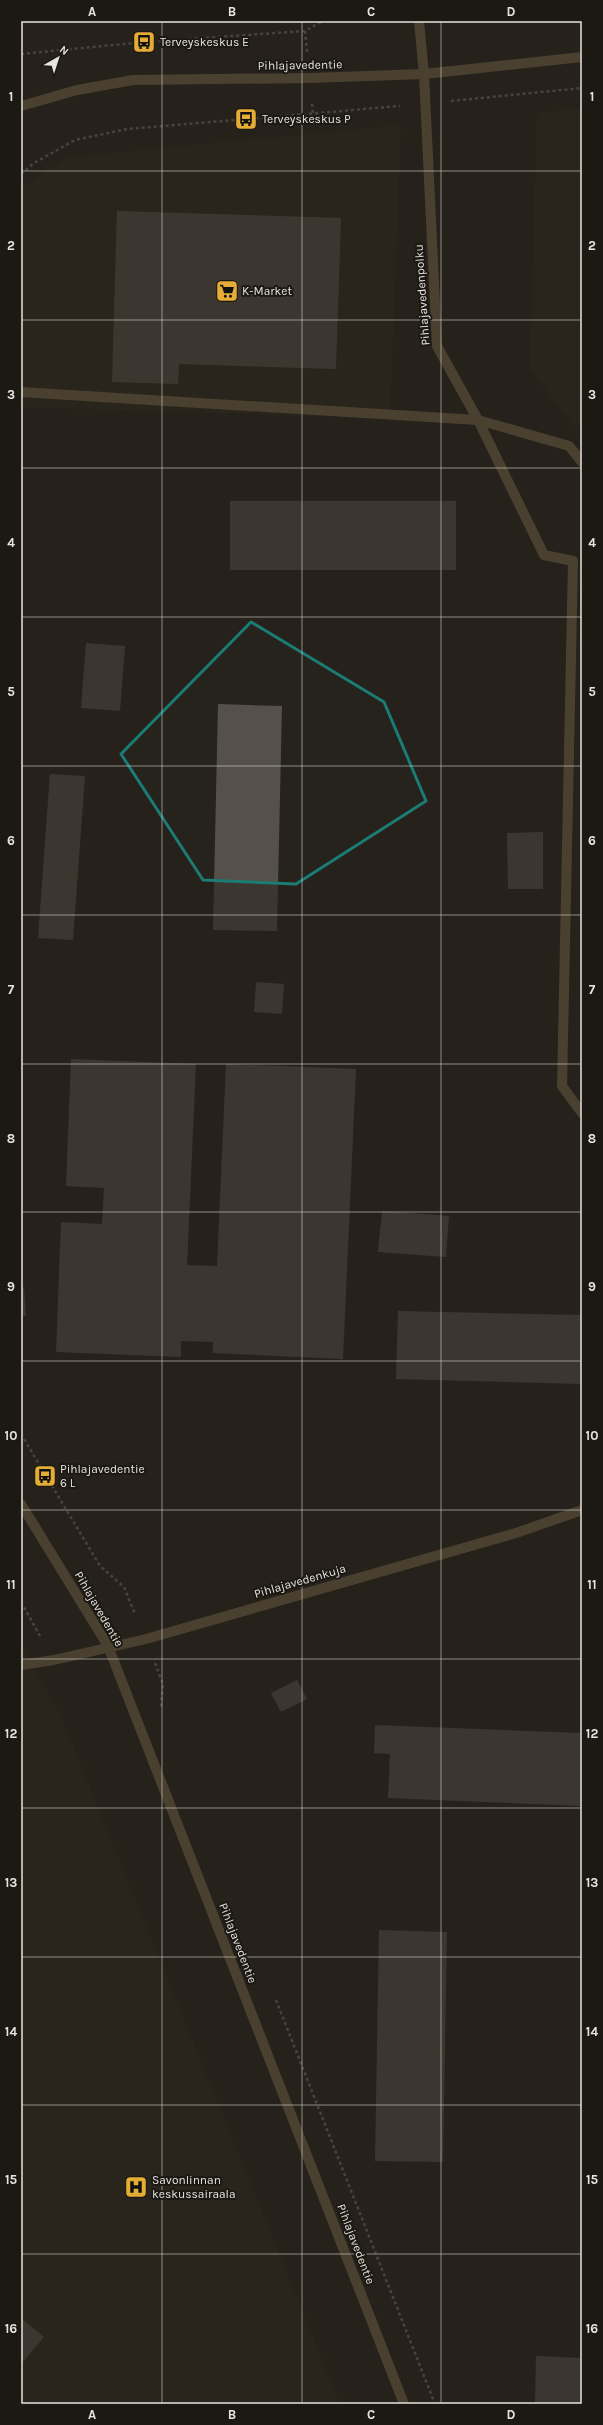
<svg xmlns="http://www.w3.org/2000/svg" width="603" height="2425" viewBox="0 0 603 2425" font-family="Karla,sans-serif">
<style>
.built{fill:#2f291d}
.building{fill:#55514a}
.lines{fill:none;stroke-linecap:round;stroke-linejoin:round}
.path{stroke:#6f6c66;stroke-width:2.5;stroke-dasharray:3 3;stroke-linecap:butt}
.lane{stroke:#746549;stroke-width:10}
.street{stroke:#746549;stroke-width:10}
.marked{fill:none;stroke:#1a7c74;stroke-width:3;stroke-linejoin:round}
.grid{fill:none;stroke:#e6e4e0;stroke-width:1;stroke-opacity:0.55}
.labels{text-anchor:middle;stroke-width:4;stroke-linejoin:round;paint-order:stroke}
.poi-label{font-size:12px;fill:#e6e4e0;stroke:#1c1913;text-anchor:start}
.street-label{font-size:12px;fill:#e6e4e0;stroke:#1c1913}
.neatline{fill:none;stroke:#e6e4e0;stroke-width:1.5}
.grid-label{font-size:13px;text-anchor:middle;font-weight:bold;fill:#e6e4e0}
</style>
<rect width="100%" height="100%" fill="#26221c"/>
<g class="built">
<path d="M582 108V426H574L530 369 537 113Z"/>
<path d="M401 125 390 418 21 407V189L68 157Z"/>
<path d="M21 1643 60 1714 340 2404H21Z"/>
</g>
<g class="building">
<path d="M117 211 341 218 336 369 179 364 178 384 112 382Z"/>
<rect x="230" y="501" width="226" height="69"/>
<path d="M86 643 125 646 120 711 81 708Z"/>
<path d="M218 704 282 706 277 931 213 930Z"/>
<path d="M50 774 85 776 73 940 38 938Z"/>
<path d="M543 832V889H508L507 833Z"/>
<path d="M256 982 284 984 282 1014 254 1012Z"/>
<path d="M71 1059 196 1064 187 1265 217 1266 226 1064 356 1069 343 1359 213 1353V1342L181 1341V1357L56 1352 61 1222 102 1224 104 1188 66 1186Z"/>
<path d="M382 1211 449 1216 446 1257 378 1252Z"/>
<path d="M24 1287 26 1316H21V1288Z"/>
<path d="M398 1311 582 1315V1384L396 1379Z"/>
<path d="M297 1680 307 1699 281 1712 271 1693Z"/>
<path d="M375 1725 582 1733V1806L388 1798 390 1754 374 1753Z"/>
<path d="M379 1930 447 1932 443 2162 375 2161Z"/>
<path d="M21 2318 44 2337 21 2364Z"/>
<path d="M536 2356 582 2358V2404H535Z"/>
</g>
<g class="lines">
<g class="path">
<path d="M305 31 307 52"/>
<path d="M21 54 144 42 305 31 323 21"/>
<path d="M451 101 582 88"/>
<path d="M312 104 313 114"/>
<path d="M21 174 34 163 75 140 127 129 400 106"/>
<path d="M21 1434 100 1566 124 1587 135 1614"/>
<path d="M21 1602 40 1636"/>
<path d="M155 1663 163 1684 161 1707"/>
<path d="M276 2000 435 2404"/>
</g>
<g class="lane">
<path d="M21 392 478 420 569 446 582 462"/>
<path d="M573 561 562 1086 582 1113"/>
</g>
<g class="street">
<path d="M419 21 424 74 437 346 478 420 544 555 573 561"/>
<path d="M21 106 77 90 133 80 310 78 424 74 582 57"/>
<path d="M21 1504 108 1646 404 2404"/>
<path d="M21 1665 54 1660 146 1639 516 1533 582 1510"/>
</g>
</g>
<path d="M0 0H603V2425H0ZM251 622 384 702 426 801 296 884 203 880 121 754Z" fill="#26221c" fill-opacity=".55" fill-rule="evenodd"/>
<path class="marked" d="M251 622 384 702 426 801 296 884 203 880 121 754Z"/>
<path class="grid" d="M162 21V2404M302 21V2404M441 21V2404M21 171H582M21 320H582M21 468H582M21 617H582M21 766H582M21 915H582M21 1064H582M21 1212H582M21 1361H582M21 1510H582M21 1659H582M21 1808H582M21 1957H582M21 2105H582M21 2254H582"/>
<defs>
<g id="bus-square" transform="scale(1.15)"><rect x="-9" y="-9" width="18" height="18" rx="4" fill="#e5ad35" stroke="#1c1913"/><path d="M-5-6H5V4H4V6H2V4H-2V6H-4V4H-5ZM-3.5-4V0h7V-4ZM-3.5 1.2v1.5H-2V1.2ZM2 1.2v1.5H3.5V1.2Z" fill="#111"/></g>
<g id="supermarket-square" transform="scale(1.15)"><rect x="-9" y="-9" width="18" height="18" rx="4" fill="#e5ad35" stroke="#1c1913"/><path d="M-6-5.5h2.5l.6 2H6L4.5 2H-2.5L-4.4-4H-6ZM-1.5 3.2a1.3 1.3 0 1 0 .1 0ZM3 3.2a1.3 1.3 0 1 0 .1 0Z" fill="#111"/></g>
<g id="hospital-square" transform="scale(1.15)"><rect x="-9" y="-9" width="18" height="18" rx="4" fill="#e5ad35" stroke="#1c1913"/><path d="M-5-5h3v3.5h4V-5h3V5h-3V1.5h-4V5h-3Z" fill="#111"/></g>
</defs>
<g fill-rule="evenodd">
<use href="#bus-square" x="144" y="42"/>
<use href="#bus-square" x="246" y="119"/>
<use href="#supermarket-square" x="227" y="291"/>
<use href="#bus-square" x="45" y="1476"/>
<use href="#hospital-square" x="136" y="2187"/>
</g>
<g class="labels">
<g class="poi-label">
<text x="160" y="46">Terveyskeskus E</text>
<text x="262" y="123">Terveyskeskus P</text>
<text x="242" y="295">K-Market</text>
<text x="60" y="1473">Pihlajavedentie<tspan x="60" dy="14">6 L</tspan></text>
<text x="152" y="2184">Savonlinnan<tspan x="152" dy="14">keskussairaala</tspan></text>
</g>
<g class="street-label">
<text transform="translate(300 65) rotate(-1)" y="4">Pihlajavedentie</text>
<text transform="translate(422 295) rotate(-94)" y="4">Pihlajavedenpolku</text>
<text transform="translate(300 1581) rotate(-16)" y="4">Pihlajavedenkuja</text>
<text transform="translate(99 1609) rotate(60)" y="4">Pihlajavedentie</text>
<text transform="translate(238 1943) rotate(69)" y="4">Pihlajavedentie</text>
<text transform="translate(356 2244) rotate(69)" y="4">Pihlajavedentie</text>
</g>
</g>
<rect width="603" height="2425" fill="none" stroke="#1c1913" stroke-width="44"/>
<g transform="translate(58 58) rotate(39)" stroke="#1c1913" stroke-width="3" paint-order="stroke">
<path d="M0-3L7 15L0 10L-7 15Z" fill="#e6e4e0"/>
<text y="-6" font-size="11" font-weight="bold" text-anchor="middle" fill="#e6e4e0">N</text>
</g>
<rect x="22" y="22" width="559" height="2381" class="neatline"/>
<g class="grid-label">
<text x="92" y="16">A</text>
<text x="232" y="16">B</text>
<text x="371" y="16">C</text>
<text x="511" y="16">D</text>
<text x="11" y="101">1</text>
<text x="592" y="101">1</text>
<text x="11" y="250">2</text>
<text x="592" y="250">2</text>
<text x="11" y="399">3</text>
<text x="592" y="399">3</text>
<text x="11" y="547">4</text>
<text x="592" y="547">4</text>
<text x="11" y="696">5</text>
<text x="592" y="696">5</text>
<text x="11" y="845">6</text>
<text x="592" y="845">6</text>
<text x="11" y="994">7</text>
<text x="592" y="994">7</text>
<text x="11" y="1143">8</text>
<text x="592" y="1143">8</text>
<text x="11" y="1291">9</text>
<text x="592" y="1291">9</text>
<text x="11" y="1440">10</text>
<text x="592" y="1440">10</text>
<text x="11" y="1589">11</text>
<text x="592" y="1589">11</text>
<text x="11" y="1738">12</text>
<text x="592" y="1738">12</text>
<text x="11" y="1887">13</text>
<text x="592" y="1887">13</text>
<text x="11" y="2036">14</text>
<text x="592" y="2036">14</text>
<text x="11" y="2184">15</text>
<text x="592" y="2184">15</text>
<text x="11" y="2333">16</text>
<text x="592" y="2333">16</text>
<text x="92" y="2419">A</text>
<text x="232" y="2419">B</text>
<text x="371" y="2419">C</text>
<text x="511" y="2419">D</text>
</g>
</svg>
